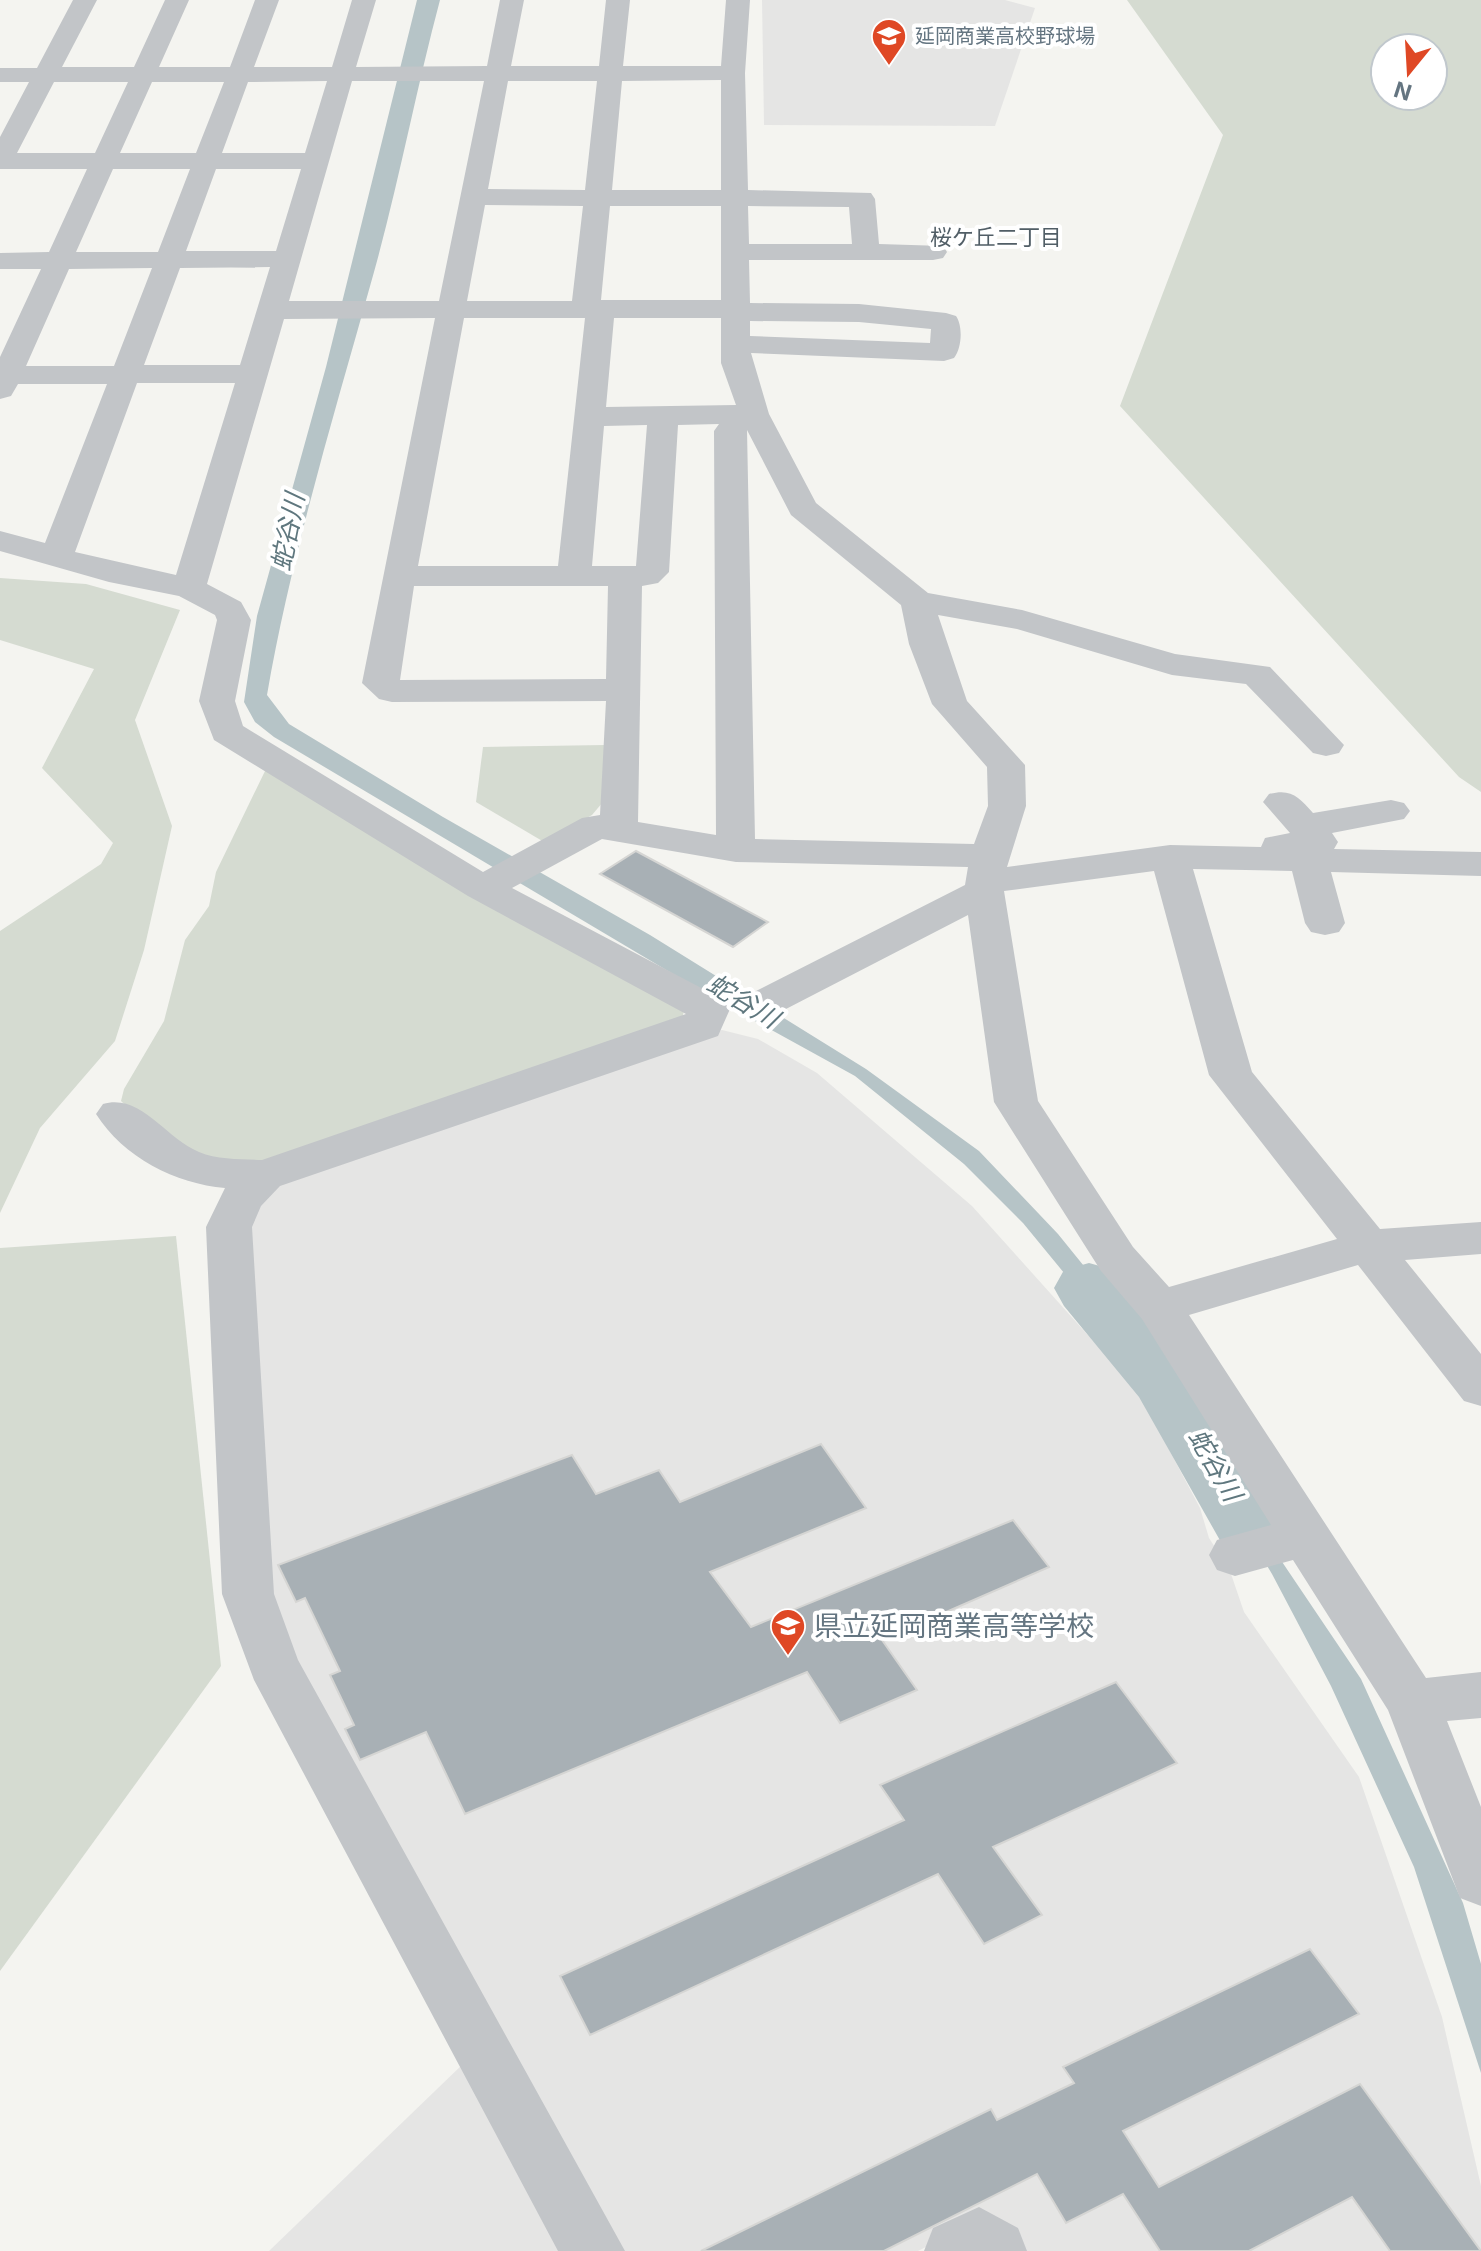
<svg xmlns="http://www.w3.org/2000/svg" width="1481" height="2251" viewBox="0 0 1481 2251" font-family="Inter,'Noto Sans JP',sans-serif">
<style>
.built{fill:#e5e5e4}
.green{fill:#d5dbd1;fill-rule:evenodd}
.water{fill:#b6c4c7}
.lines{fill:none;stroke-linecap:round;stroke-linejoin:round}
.river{fill:#b6c4c7;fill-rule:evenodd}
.building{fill:#a8b0b5;stroke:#d5d5d3;stroke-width:2}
.minor{fill:#c2c5c8;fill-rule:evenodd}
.labels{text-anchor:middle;stroke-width:8;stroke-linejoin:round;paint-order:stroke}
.far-poi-label{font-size:20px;fill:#647581;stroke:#fff;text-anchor:start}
.far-neighbourhood-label{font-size:22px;fill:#515e66;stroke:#fff}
.water-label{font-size:26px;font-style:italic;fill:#5f777e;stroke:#fff}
.near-poi-label{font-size:28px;fill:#647581;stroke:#fff;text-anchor:start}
</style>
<rect width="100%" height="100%" fill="#f4f4f0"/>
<g class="built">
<path d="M762 0H1005L1035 8 995 126 764 125Z"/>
<path d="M722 1030 758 1039 817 1073 972 1206 1138 1391 1200 1508 1209 1538 1230 1571 1244 1612 1359 1777 1442 2017 1481 2186V2251H1025L987 2216 918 2251H613L290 1657 265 1590 251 1210 278 1179Z"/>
<path d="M464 2063 573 2251H269Z"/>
</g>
<g class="green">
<path d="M1127 0H1481V792L1459 777 1120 406 1223 135ZM1385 48H1433V96H1385Z"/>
<path d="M0 578 86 584 180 610 135 720 172 826 144 950 115 1041 40 1128 0 1213V931L101 864 113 843 42 768 94 669 0 640Z"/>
<path d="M605 745 603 802 592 815 544 842 476 802 483 747Z"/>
<path d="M266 769 684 1011 680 1026 253 1169C193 1164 162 1142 121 1101L124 1089 164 1021 185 940 209 906 216 872Z"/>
<path d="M176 1236 221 1666 0 1971V1248Z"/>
</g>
<path class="water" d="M417 0H440C416 90 399 182 374 272 335 412 292 551 267 695L289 724 443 817 650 935 866 1069 979 1151 1058 1234 1113 1302 1208 1452 1361 1679 1463 1903 1481 1964V2073L1414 1867 1331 1686 1272 1574 1166 1397 1023 1223 964 1164 855 1076 715 999 274 737 255 722 244 702 257 616 326 367Z"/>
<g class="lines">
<path class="river" d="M1089 1263 1114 1270 1191 1359 1292 1530 1280 1551 1253 1560 1226 1551 1139 1397 1064 1306 1054 1288 1064 1270Z"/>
</g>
<g class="building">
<path d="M636 851 768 922 733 947 600 874Z"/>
<path d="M821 1444 866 1508 710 1572 751 1627 1013 1520 1049 1567 882 1640 917 1690 840 1723 807 1672 465 1814 426 1732 360 1760 345 1729 354 1725 330 1675 340 1671 305 1598 296 1602 278 1565 572 1455 596 1494 659 1470 680 1502Z"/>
<path d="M1116 1682 1177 1763 993 1847 1042 1915 984 1944 938 1874 590 2035 560 1976 904 1820 880 1785Z"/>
<path d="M1310 1949 1359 2014 1123 2131 1159 2187 1360 2084 1481 2251H1390L1352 2197 1249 2251H1160L1123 2194 1066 2223 1037 2174 884 2251H701L991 2109 997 2120 1074 2083 1063 2067Z"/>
</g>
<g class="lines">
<g class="minor">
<path d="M73 0H97L62 67H134L165 0H189L159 67H230L255 0H279L254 67H332L352 0H376L356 67 487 66 500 0H524L511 66H599L606 0H630L623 66H721L726 0H750L745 73 748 190 871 193 875 199 879 244 943 246 947 252 943 258 933 260H749L750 303 859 304 946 313 956 316C963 326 962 348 954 358L944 361 751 353 769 414 816 503 928 593 1022 610 1175 654 1270 667 1344 745 1339 753 1326 756 1313 753 1246 684 1172 675 1017 629 938 615 967 701 1025 765 1026 806 1007 867 1170 845 1261 847 1265 838 1290 833 1263 802 1269 794C1291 788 1299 797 1313 813L1391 800 1404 803 1410 811 1404 819 1332 833 1338 842 1334 849 1481 852V876L1331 872 1345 923 1339 932 1325 935 1311 932 1305 923 1292 871 1193 869 1252 1072 1380 1229 1481 1222V1254L1405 1260 1481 1354V1406L1464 1401 1358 1265 1189 1315 1426 1678 1481 1672V1718L1447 1721 1481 1807V1906L1460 1898 1388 1710 1293 1560 1235 1576 1217 1570 1209 1555 1217 1540 1271 1525 1142 1319 1101 1271 994 1102 968 915 784 1010 769 1014 754 1010 748 1001 754 992 965 885 968 867 736 862 602 839 512 888 724 1000 730 1009 718 1036 280 1186 261 1206 252 1227 274 1594 298 1660 625 2251H558L254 1680 222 1594 206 1227 225 1188C176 1184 123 1157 96 1114L103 1104C141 1093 165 1138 199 1152 218 1160 241 1159 262 1160L686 1014 468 896 214 740 199 701 217 620 215 615 179 596 109 582 0 551V531L45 543 107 384H18L11 396 0 399V357L41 269H0V253L49 252 87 169H0V137L29 82H0V68H37ZM721 80V190H612L622 81ZM327 81 305 153H222L248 82ZM352 81H484L439 301H289ZM508 81H597L585 190 488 189ZM54 82H128L95 153H17ZM152 82H224L196 153H120ZM113 169H190L158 252H76ZM216 169H301L276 251H186ZM485 205 583 206 572 301H467ZM610 206H721V300H601ZM748 206 849 207 852 244H749ZM270 267 240 365H144L180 268ZM152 268 114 366H26L69 269ZM435 318 362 683 379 699 392 702 606 701 600 815 582 818 483 872 243 726 235 701 251 620 241 602 207 584 284 319ZM464 318H585L558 566H418ZM614 318H721V363L736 405 606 407ZM750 321 859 322 931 329 930 343 750 336ZM137 383H235L176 575 75 552ZM719 424 714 431 716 835 638 822 642 586 658 583 669 572 678 425ZM647 425 636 566H592L604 426ZM747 430 791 515 901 605 909 644 932 704 987 767 988 806 974 844 755 839ZM414 586H608L606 679 400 680ZM1154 871 1209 1075 1337 1239 1169 1287 1133 1247 1038 1101 1004 891Z"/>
<path d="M979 2207 1018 2228 1027 2251H924L933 2228Z"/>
</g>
</g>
<defs>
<g id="school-pin" transform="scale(1.8)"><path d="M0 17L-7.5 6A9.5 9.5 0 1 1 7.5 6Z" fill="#df4825" stroke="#fff"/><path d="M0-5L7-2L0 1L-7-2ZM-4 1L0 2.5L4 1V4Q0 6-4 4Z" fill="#fff"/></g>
</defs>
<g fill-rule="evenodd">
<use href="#school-pin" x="889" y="36"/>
<use href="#school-pin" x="788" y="1626"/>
</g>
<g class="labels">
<g class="far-poi-label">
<text x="915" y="43">延岡商業高校野球場</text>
</g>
<g class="far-neighbourhood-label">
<text x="996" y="245">桜ケ丘二丁目</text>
</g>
<g class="water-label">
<text transform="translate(288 532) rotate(-79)" y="9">蛇谷川</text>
<text transform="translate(743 1001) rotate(31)" y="9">蛇谷川</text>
<text transform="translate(1215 1465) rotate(60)" y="9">蛇谷川</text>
</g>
<g class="near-poi-label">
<text x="814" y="1636">県立延岡商業高等学校</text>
</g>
</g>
<g transform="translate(1409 72) rotate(198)"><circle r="38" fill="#ffffff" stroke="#c1c8cd" stroke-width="2"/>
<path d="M0-6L14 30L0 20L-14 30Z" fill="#df4825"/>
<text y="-12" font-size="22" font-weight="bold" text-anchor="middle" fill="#647581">N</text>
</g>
</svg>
